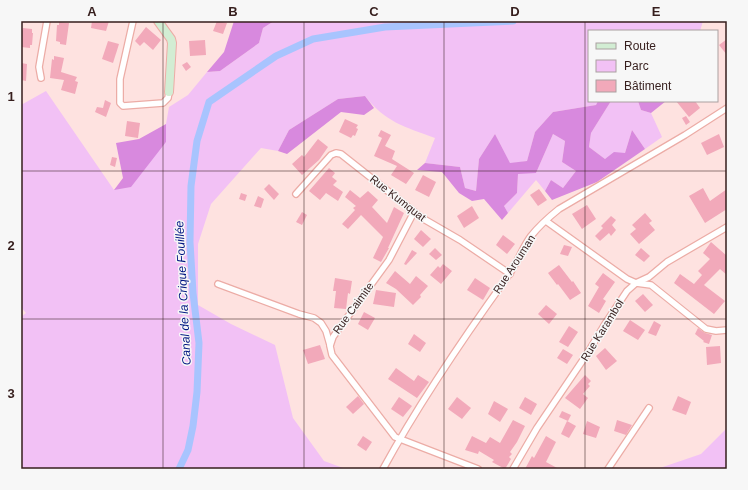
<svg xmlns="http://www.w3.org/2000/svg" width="748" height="490" viewBox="0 0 748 490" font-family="Helvetica,sans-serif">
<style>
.green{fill:#f2c1f5}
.forest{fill:#d889de}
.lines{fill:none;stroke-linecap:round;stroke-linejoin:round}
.canal{stroke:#a8c4fe;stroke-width:7}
.building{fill:#f2a9ba}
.street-casing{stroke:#ecaca6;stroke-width:8}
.secondary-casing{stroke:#ecaca6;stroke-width:10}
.street{stroke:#fff;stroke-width:5.5}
.secondary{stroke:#d2edd3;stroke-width:8}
.grid{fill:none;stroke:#361e1d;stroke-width:1;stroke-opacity:0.55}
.labels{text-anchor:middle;stroke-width:3;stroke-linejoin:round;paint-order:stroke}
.street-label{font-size:11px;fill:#361e1d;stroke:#f7f7f7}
.water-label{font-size:12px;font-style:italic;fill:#011682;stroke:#f7f7f7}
.neatline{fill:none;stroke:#361e1d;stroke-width:1.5}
.grid-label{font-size:13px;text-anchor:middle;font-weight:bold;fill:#361e1d}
</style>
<rect width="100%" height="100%" fill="#fee2e0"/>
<g class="green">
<path d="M274 21H703L700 31H589V101H598L596 105 553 112 535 132 527 161 510 164 495 134 479 159 476 191 465 188 460 167 425 163 435 138C405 127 385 122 365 96L338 99 289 130 278 151 261 148 211 204 198 244V305L231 324 275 345 293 418 324 461 346 469H21V317L26 313 21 307V105L46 91 114 190 166 142V124L169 107 188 95 207 72 220 71 259 43 263 28Z"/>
<path d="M611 101H638L641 110 651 113 662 137 645 149 632 130 625 153 605 159 589 147 591 133Z"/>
<path d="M553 134 565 141 562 162 576 171 563 188 551 180 545 191 536 180 508 213 504 206 517 193 518 173H536Z"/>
<path d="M727 428V469H657L701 454Z"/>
</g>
<g class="forest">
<path d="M234 21H274L263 28 259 43 220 71 207 72 224 52Z"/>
<path d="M365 96 374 108 364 115 341 112 287 154 278 151 289 130 338 99Z"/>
<path d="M598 101H611L591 133 589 147 605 159 614 152 625 153 632 130 645 149 597 182 552 200 545 191 551 180 563 188 576 171 562 162 565 141 553 134 536 173 518 174 517 193 504 206 508 213 502 220 484 199 472 201 459 193 442 172 417 170 425 163 460 167 465 188 476 191 479 159 495 134 510 163 527 161 535 132 553 112 596 105Z"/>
<path d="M638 101H666L651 113 641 110Z"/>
<path d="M166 124V142L131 187 114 190 123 178 116 143 139 139Z"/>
</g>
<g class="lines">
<path class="canal" d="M179 469 188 450 193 426 197 392 199 343 193 293 190 242 191 186 197 141 209 102 276 56 313 39 385 27 513 21"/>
</g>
<g class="building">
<path d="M92 21H109L106 31 91 28Z"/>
<path d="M217 21 227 23 223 34 213 31Z"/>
<path d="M59 22 69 23 66 45 60 44V42L56 41 57 25H59Z"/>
<path d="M146 27 161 40 153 50 144 42 140 46 135 41Z"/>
<path d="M23 28 32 29V33H33L32 45H30V48L21 47V34Z"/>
<path d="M727 39V55L719 45Z"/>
<path d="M205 40 206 55 190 56 189 41Z"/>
<path d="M108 41 119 44 113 63 102 59Z"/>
<path d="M54 56 64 58 61 72 77 77 75 81 78 82 75 94 61 90 64 80 50 78 52 59 54 60Z"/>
<path d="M187 62 191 67 186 71 182 65Z"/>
<path d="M21 63 27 64 26 81 21 80Z"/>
<path d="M105 100 111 103 106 117 95 112 97 107 103 108Z"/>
<path d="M676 101H695L700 108 689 117Z"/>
<path d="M686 116 690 122 686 125 682 118Z"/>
<path d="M345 119 358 125 356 128 358 129 355 136 353 135 351 138 339 132Z"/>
<path d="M127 121 140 123 138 138 125 136Z"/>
<path d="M381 130 391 135 385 146 395 151 392 159 414 173 406 184 391 175 397 166 374 156 382 138 378 136Z"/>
<path d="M719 134 724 147 707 155 701 143Z"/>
<path d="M318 139 328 147 319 160 302 175 292 164 302 155 304 157Z"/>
<path d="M112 157 117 158 115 167 110 165Z"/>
<path d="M329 168 335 173 332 177 337 181 333 185 343 192 338 201 326 193 320 200 309 191Z"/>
<path d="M423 175 436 182 429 197 415 190Z"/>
<path d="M269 184 279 194 274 200 264 189Z"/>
<path d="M703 188 710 201 727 189V209L705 223 689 196Z"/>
<path d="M539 189 547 200 538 206 530 195Z"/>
<path d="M350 190 360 198 368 191 378 200 372 207 387 223 394 207 404 213 388 248H389L381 262 373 258 383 237 361 215 348 229 342 224 355 210 353 208 356 206 345 197Z"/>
<path d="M241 193 247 195 245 201 239 199Z"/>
<path d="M258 196 264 199 261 208 254 206Z"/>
<path d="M587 205 596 219 582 229 572 214Z"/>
<path d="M472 206 479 218 464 228 457 216Z"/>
<path d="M302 212 307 215 302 225 296 222Z"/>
<path d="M645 213 652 221 649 223 655 230 639 244 630 234 636 229 632 225Z"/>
<path d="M611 216 616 220 612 225 616 230 611 236 609 233 600 241 595 236 603 228 601 226Z"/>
<path d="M421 230 431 239 423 247 414 239Z"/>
<path d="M503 235 515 244 507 254 496 245Z"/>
<path d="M711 242 727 256V275L720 269 704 285 725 301 714 314 674 283 680 274 694 284 702 275 698 271 710 259 703 253Z"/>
<path d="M564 245 572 247 568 256 560 254Z"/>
<path d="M435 248 442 255 436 260 429 254Z"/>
<path d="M641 248 650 256 644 262 635 255Z"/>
<path d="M412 250 417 253 406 265 404 264Z"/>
<path d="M443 264 452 271 441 284 430 275 438 266 440 268Z"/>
<path d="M559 265 572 282 573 281 581 293 570 300 558 284 557 285 548 273Z"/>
<path d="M395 271 410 284 416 276 428 286 420 295 421 297 413 305 396 289 386 283Z"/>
<path d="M603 273 615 282 603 299 606 301 599 313 588 306 599 287 595 284Z"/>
<path d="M335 278 352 281 350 294 348 293 346 309 334 308 336 291H333Z"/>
<path d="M475 278 490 288 483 300 467 290Z"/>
<path d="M376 290 396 293 394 307 373 304Z"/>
<path d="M643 294 653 305 645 312 635 301Z"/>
<path d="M546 305 557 314 549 324 538 314Z"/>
<path d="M364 312 375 318 368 330 358 324Z"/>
<path d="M630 320 645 330 638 340 623 331Z"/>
<path d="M654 321 661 325 656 336 648 333Z"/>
<path d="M569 326 578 332 568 347 559 342Z"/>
<path d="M698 328 705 333 712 335 709 344 703 342 704 341 695 334Z"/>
<path d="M414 334 426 343 420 352 408 344Z"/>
<path d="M320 345 325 359 308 364 303 350Z"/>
<path d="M720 346 721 363 707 365 706 347Z"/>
<path d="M605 348 617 361 606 370 596 356Z"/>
<path d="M563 349 573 355 567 364 557 358Z"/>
<path d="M396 368 414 381 418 375 429 382 417 398 388 379Z"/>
<path d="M585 375 591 381 588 384 590 386 583 394 588 398 580 409 565 398Z"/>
<path d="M358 396 364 404 353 414 346 407Z"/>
<path d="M678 396 691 402 686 415 672 410Z"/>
<path d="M399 397 412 406 403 417 391 409Z"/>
<path d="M457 397 471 408 462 419 448 409Z"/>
<path d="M525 397 537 404 531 415 519 408Z"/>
<path d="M494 401 508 409 500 422 488 414Z"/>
<path d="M562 411 571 415 568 421 559 417Z"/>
<path d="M513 420 525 426 517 442 510 452 512 454 509 457 511 459 505 469 492 462 494 460 479 451 478 454 465 450 472 436 486 443 490 437 500 443Z"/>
<path d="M617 420 632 425 626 435 614 431Z"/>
<path d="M567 421 576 426 569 438 561 434Z"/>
<path d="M587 421 600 427 596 438 583 434Z"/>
<path d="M363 436 372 442 366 451 357 445Z"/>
<path d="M546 436 556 442 546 462 559 469H525L532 456 534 458Z"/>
</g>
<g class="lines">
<g class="street-casing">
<g id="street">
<path d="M133 21 120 79V103L123 106 163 103 168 98 169 92"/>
<path d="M41 78 39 67 47 21"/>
<path d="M296 194 331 155 336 153 341 154 422 218 460 240 510 274"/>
<path d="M414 212 389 260 333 337 330 346 332 355 395 437 478 469"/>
<path d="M546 221 627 279 636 283 651 285 706 329 716 331 727 330"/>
<path d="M218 284 299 314 314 318 321 323 326 331 330 345"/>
<path d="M383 469C419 403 464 337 508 276 517 264 522 248 531 236 539 226 549 217 559 209L685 135 727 108"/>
<path d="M513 469 537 428 587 354 605 324 627 291 636 283 649 277 667 262 727 227"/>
<path d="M608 469 649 408"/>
</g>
</g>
<g class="secondary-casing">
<path id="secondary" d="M158 21 171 39 172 43 169 92"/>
</g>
<use href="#street" class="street"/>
<use href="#secondary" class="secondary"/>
</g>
<path class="grid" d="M163 21V469M304 21V469M444 21V469M585 21V469M21 171H727M21 319H727"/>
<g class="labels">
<g class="street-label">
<text transform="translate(398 198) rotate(38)" y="4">Rue Kumquat</text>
<text transform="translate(514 264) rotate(-57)" y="4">Rue Arouman</text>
<text transform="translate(353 308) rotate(-54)" y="4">Rue Caimite</text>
<text transform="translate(602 330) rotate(-58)" y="4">Rue Karambol</text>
</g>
<g class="water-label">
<text transform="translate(183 293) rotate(-93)" y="4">Canal de la Crique Fouillée</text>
</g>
</g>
<rect width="748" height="490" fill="none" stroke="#f7f7f7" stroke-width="44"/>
<rect x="588" y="30" width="130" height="72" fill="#f7f7f7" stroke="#aaa0a0"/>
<rect x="596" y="43" width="20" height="6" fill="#d2edd3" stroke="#aaa0a0"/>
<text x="624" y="50" font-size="12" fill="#361e1d">Route</text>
<rect x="596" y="60" width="20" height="12" fill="#f2c1f5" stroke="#aaa0a0"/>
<text x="624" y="70" font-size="12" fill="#361e1d">Parc</text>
<rect x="596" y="80" width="20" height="12" fill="#f2a9ba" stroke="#aaa0a0"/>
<text x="624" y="90" font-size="12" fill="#361e1d">Bâtiment</text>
<rect x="22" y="22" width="704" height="446" class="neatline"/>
<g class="grid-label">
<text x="92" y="16">A</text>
<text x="233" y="16">B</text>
<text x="374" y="16">C</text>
<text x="515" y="16">D</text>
<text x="656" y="16">E</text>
<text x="11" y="101">1</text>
<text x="11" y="250">2</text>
<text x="11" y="398">3</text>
</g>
</svg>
